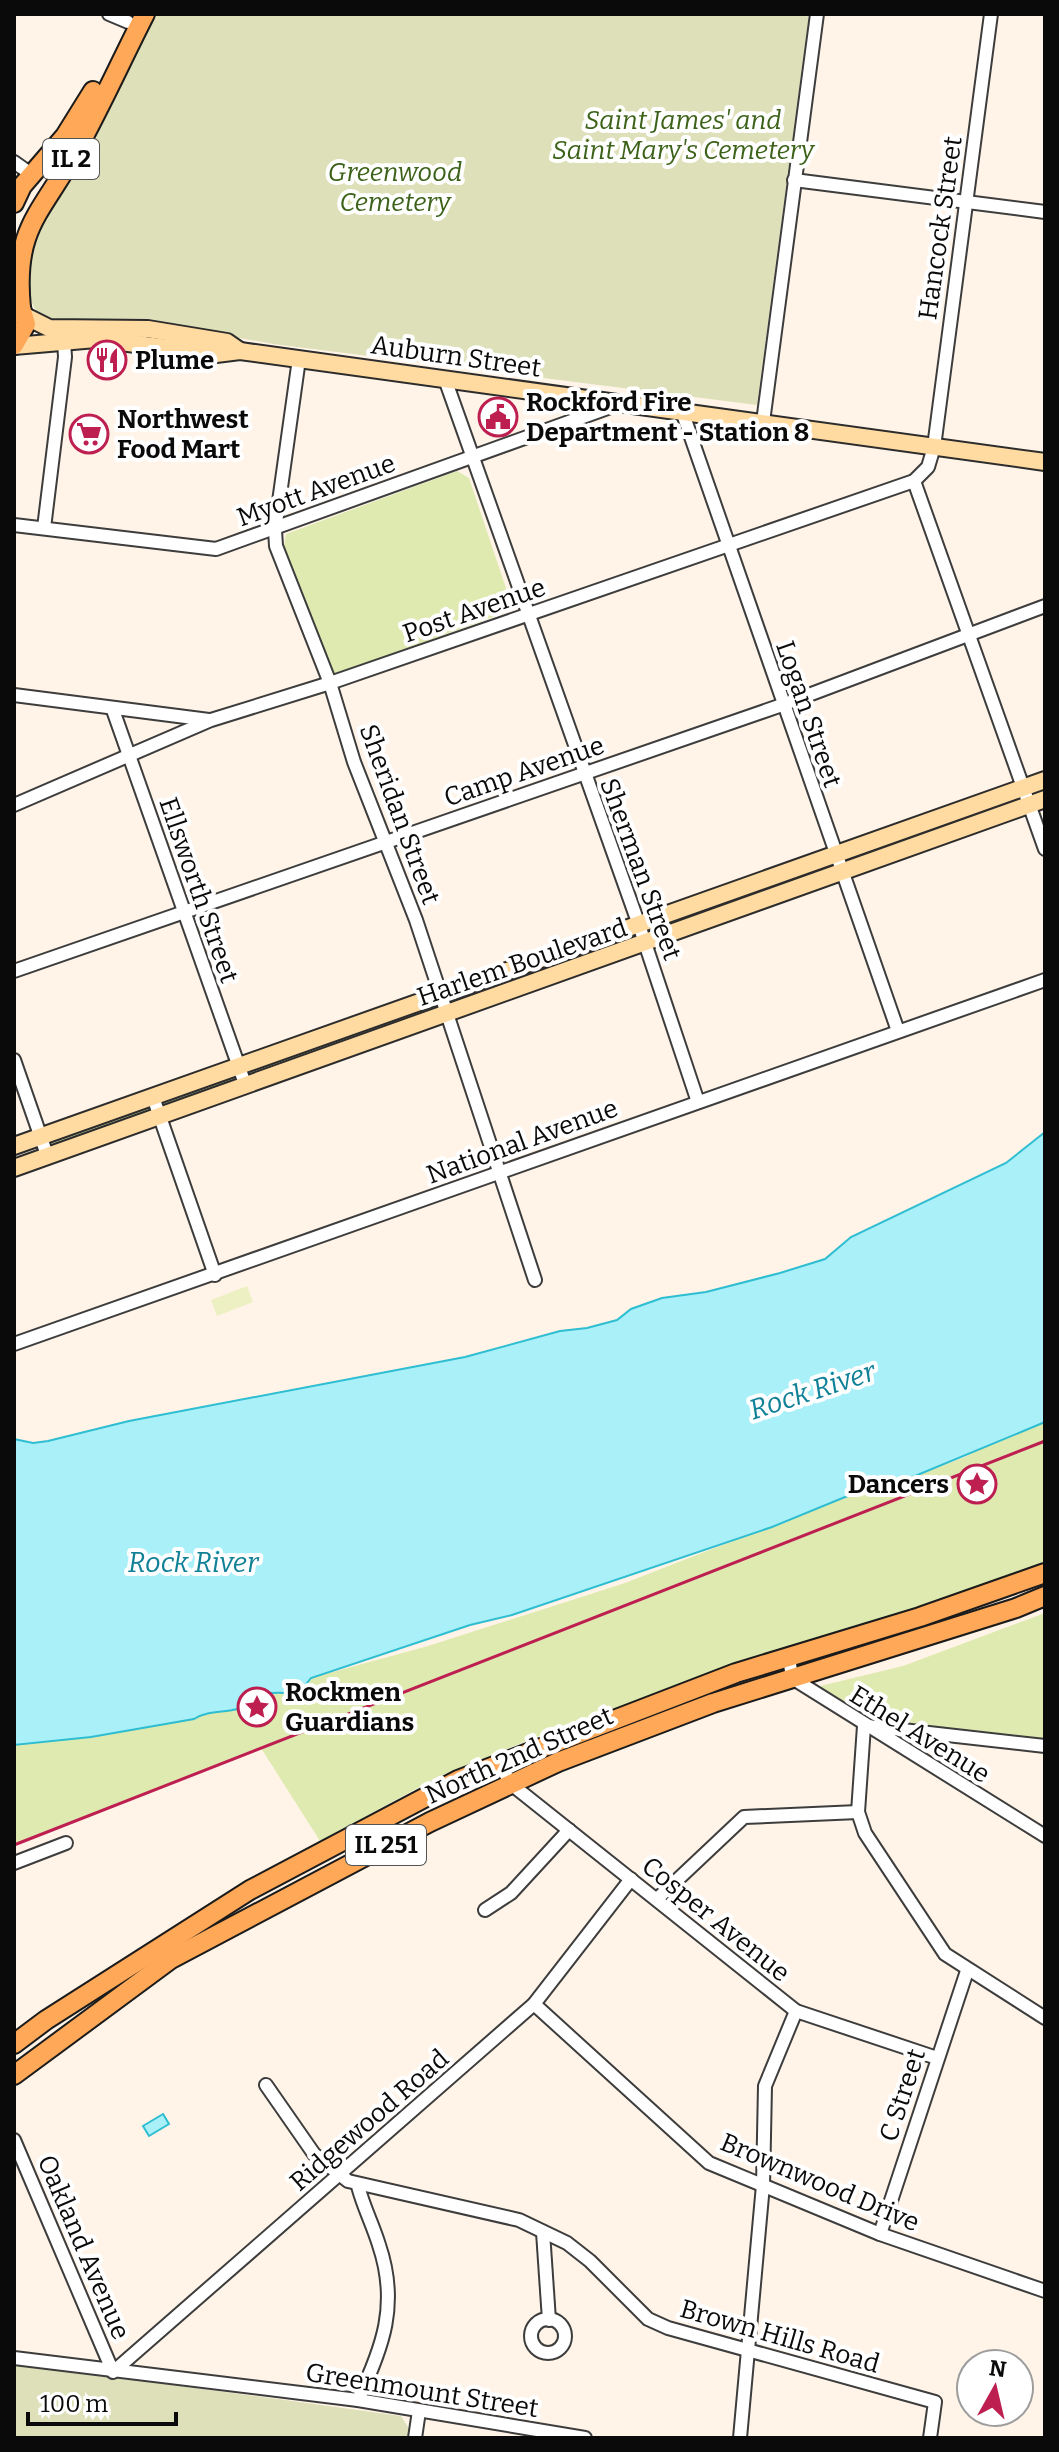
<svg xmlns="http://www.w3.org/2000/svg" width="1059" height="2452" viewBox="0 0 1059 2452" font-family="Bitter,serif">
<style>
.green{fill:#deeab0}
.cemetery{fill:#dee0b9}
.pitch{fill:#edf0c2}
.water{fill:#aaf0f8;stroke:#2ebdd1;stroke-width:2}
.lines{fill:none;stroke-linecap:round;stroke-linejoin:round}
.street-casing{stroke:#3d3d3d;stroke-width:16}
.secondary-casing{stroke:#2c2c2c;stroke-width:20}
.primary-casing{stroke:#1b1b1b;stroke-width:22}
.street{stroke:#fff;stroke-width:12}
.secondary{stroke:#ffdba2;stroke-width:16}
.primary{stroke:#fea858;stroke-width:18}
.rail{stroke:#bd1f51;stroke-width:3}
.labels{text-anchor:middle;stroke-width:8;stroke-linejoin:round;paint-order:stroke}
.shield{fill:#fff;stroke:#545454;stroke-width:2}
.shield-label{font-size:24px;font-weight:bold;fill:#0a0a0a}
.park-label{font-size:26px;font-style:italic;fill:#3c6219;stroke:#fff}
.street-label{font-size:26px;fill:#0a0a0a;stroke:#fff}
.poi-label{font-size:26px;font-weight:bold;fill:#0a0a0a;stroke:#fff;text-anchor:start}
.water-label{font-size:28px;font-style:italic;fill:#118197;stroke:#fff}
</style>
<rect width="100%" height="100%" fill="#fff4e7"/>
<g class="green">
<path d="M457 471 469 478 512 606 507 612 333 675 284 546 286 534Z"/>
<path d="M1018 797 1019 802 845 861 846 858Z"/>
<path d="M829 864 831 870 647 932V929Z"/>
<path d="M631 936 632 941 448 1003 449 1000Z"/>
<path d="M432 1005 434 1011 250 1073V1070Z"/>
<path d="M231 1076 233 1082 165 1105V1100Z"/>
<path d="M148 1107V1112L55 1146 51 1143Z"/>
<path d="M1045 1422V1562L876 1622 710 1674 539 1736 438 1777 320 1841 261 1748 14 1845V1745L91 1737 194 1719C211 1708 230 1714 249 1705 255 1702 258 1696 266 1694 290 1689 293 1702 311 1678L428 1646 625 1583 845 1497 903 1481 965 1457 1015 1430Z"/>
<path d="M1045 1613V1746L864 1726 816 1687 903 1666Z"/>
</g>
<g class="cemetery">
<path d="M151 14H809L757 405 273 344 184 328 55 321 39 316 28 296 31 239Z"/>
<path d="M14 2363 401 2416 410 2430 409 2438H14Z"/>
</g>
<path class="pitch" d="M247 1286 253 1302 217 1316 211 1300Z"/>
<g class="water">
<path d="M1045 1132V1422L903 1481 845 1497 772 1527 512 1615 470 1625 311 1678C293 1702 290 1689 266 1694 258 1696 255 1701 249 1705 230 1715 211 1708 194 1719L91 1737 14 1745V1439L33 1443 48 1441 129 1421 465 1357 560 1331 587 1328 617 1320 631 1309 662 1298 706 1292 780 1273 825 1259 851 1237 1006 1163Z"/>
<path d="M163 2114 169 2124 149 2136 143 2126Z"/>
</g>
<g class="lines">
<g class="street-casing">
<g id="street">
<path d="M109 14 128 22"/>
<path d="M14 162 31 174"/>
<path d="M794 180 1045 212"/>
<path d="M299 359 275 530 276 546 330 683 354 762 416 920 535 1280"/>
<path d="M445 379 639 925 698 1102"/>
<path d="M682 411 898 1031"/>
<path d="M763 422 817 14"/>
<path d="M914 481 1045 849"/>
<path d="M14 525 216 549 616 405"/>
<path d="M44 528 65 357 64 341"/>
<path d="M14 695 209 720"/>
<path d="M113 710 245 1084"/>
<path d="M14 805 211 720 330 683 914 481 928 467 934 447 991 14"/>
<path d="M14 971 782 705 1045 606"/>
<path d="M14 1060 47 1155"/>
<path d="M153 1097 215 1275"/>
<path d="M14 1344 1045 980"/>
<path d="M789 1657 792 1678 1045 1836"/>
<path d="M864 1726 858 1812 865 1833 945 1954 1045 2018"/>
<path d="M867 1726 1045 1746"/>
<path d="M499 1763 511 1784 796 2011 937 2058"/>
<path d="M14 1863 66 1843"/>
<path d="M657 1899 744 1817 858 1812"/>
<path d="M485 1910 511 1893 569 1830"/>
<path d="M534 2004 709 2163 880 2234 1045 2291"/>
<path d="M266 2085 314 2154 348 2181 519 2220 567 2243 590 2261 648 2319 668 2328 935 2402 930 2438"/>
<path d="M14 2140 113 2372 534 2004 631 1879"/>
<path d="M543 2232 549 2320"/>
<path d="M880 2234 967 1971"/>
<circle cx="548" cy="2336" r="17"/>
<path d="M14 2358 358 2400 585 2438"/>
<path d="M358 2400C383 2347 399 2304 379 2245 373 2225 363 2206 358 2186"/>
<path d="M415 2438 419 2411"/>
<path d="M740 2438 763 2185 765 2086 796 2011"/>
</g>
</g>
<g class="secondary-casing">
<g id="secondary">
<path d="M25 316 49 328 148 329 227 342 240 351"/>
<path d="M14 346 96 339 216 354 240 351 1045 462"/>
<path d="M14 1146 1045 780"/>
<path d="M14 1168 1045 799"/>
</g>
</g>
<g class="primary-casing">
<g id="primary">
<path d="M14 203 22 186 65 136 93 91"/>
<path d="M14 301 21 308 26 324 14 345"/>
<path d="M21 308C13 228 41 214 76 151 101 106 122 59 145 14"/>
<path d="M14 2044 46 2020 250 1890 458 1780 736 1673 920 1617 1045 1573"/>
<path d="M14 2075 171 1959 430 1822 558 1762 713 1703 1016 1608 1045 1596"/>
</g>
</g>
<use href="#street" class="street"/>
<use href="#secondary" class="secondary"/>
<use href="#primary" class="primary"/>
<path class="rail" d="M14 1845 1045 1441"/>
</g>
<defs>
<g id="restaurant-ring" transform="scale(2)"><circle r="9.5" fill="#fff" stroke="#bd1f51" stroke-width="1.5"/><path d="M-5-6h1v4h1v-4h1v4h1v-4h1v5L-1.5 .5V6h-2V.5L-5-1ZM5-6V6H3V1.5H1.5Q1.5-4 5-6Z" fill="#bd1f51"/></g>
<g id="civic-ring" transform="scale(2)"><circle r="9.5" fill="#fff" stroke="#bd1f51" stroke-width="1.5"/><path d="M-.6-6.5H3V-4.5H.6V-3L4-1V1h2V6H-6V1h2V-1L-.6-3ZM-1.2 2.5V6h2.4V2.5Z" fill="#bd1f51"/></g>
<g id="supermarket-ring" transform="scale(2)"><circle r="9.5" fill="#fff" stroke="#bd1f51" stroke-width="1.5"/><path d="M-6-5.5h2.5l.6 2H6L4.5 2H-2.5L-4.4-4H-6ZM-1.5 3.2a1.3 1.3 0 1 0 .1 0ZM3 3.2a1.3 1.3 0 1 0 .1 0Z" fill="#bd1f51"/></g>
<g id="sight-ring" transform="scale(2)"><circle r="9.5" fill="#fff" stroke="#bd1f51" stroke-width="1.5"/><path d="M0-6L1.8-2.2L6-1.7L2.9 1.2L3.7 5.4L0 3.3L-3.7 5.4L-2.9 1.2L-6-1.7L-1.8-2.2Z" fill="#bd1f51"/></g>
</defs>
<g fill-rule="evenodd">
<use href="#restaurant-ring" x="107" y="360"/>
<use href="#civic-ring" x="498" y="417"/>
<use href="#supermarket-ring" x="89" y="434"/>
<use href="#sight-ring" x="977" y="1484"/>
<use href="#sight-ring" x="257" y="1707"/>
</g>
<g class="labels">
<g class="shield">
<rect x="43" y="139" width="56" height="40" rx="6"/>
<rect x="346" y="1825" width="80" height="40" rx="6"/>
</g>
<g class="shield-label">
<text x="71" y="167">IL 2</text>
<text x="386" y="1853">IL 251</text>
</g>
<g class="park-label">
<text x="683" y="129">Saint James' and<tspan x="683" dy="30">Saint Mary's Cemetery</tspan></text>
<text x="395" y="181">Greenwood<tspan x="395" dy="30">Cemetery</tspan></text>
</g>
<g class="street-label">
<text transform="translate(940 228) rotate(-82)" y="9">Hancock Street</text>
<text transform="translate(456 356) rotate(8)" y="9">Auburn Street</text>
<text transform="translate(316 490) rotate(-20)" y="9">Myott Avenue</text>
<text transform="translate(474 610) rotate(-19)" y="9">Post Avenue</text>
<text transform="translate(809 714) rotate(71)" y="9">Logan Street</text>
<text transform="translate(524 771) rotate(-19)" y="9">Camp Avenue</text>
<text transform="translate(400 814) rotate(70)" y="9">Sheridan Street</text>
<text transform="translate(641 869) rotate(70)" y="9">Sherman Street</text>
<text transform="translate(199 890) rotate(71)" y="9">Ellsworth Street</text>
<text transform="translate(522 962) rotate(-19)" y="9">Harlem Boulevard</text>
<text transform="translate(522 1141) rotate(-20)" y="9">National Avenue</text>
<text transform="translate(920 1734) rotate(32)" y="9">Ethel Avenue</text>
<text transform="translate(519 1755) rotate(-24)" y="9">North 2nd Street</text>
<text transform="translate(716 1919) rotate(39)" y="9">Cosper Avenue</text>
<text transform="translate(902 2095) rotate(-72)" y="9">C Street</text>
<text transform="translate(369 2120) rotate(-41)" y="9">Ridgewood Road</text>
<text transform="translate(820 2182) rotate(23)" y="9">Brownwood Drive</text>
<text transform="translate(84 2247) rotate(67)" y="9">Oakland Avenue</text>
<text transform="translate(780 2336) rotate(16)" y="9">Brown Hills Road</text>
<text transform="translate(422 2390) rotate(9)" y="9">Greenmount Street</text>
</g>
<g class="poi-label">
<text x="135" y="369">Plume</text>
<text x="526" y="411">Rockford Fire<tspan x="526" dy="30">Department - Station 8</tspan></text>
<text x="117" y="428">Northwest<tspan x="117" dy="30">Food Mart</tspan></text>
<text x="949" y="1493" text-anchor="end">Dancers</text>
<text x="285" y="1701">Rockmen<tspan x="285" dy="30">Guardians</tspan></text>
</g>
<g class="water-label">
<text transform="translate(812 1390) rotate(-18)" y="10">Rock River</text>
<text x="193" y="1572">Rock River</text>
</g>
</g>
<rect width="1059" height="2452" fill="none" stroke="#0a0a0a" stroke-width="32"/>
<g transform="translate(995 2388) rotate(8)"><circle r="38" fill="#ffffff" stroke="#9d9d9d" stroke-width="2"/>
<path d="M0-6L14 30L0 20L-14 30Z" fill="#bd1f51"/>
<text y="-12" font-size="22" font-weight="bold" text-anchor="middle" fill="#0a0a0a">N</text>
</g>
<path d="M28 2412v12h148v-12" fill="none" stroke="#0a0a0a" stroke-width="4"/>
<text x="40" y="2412" font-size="24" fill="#0a0a0a" stroke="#ffffff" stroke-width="6" paint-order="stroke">100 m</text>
</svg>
